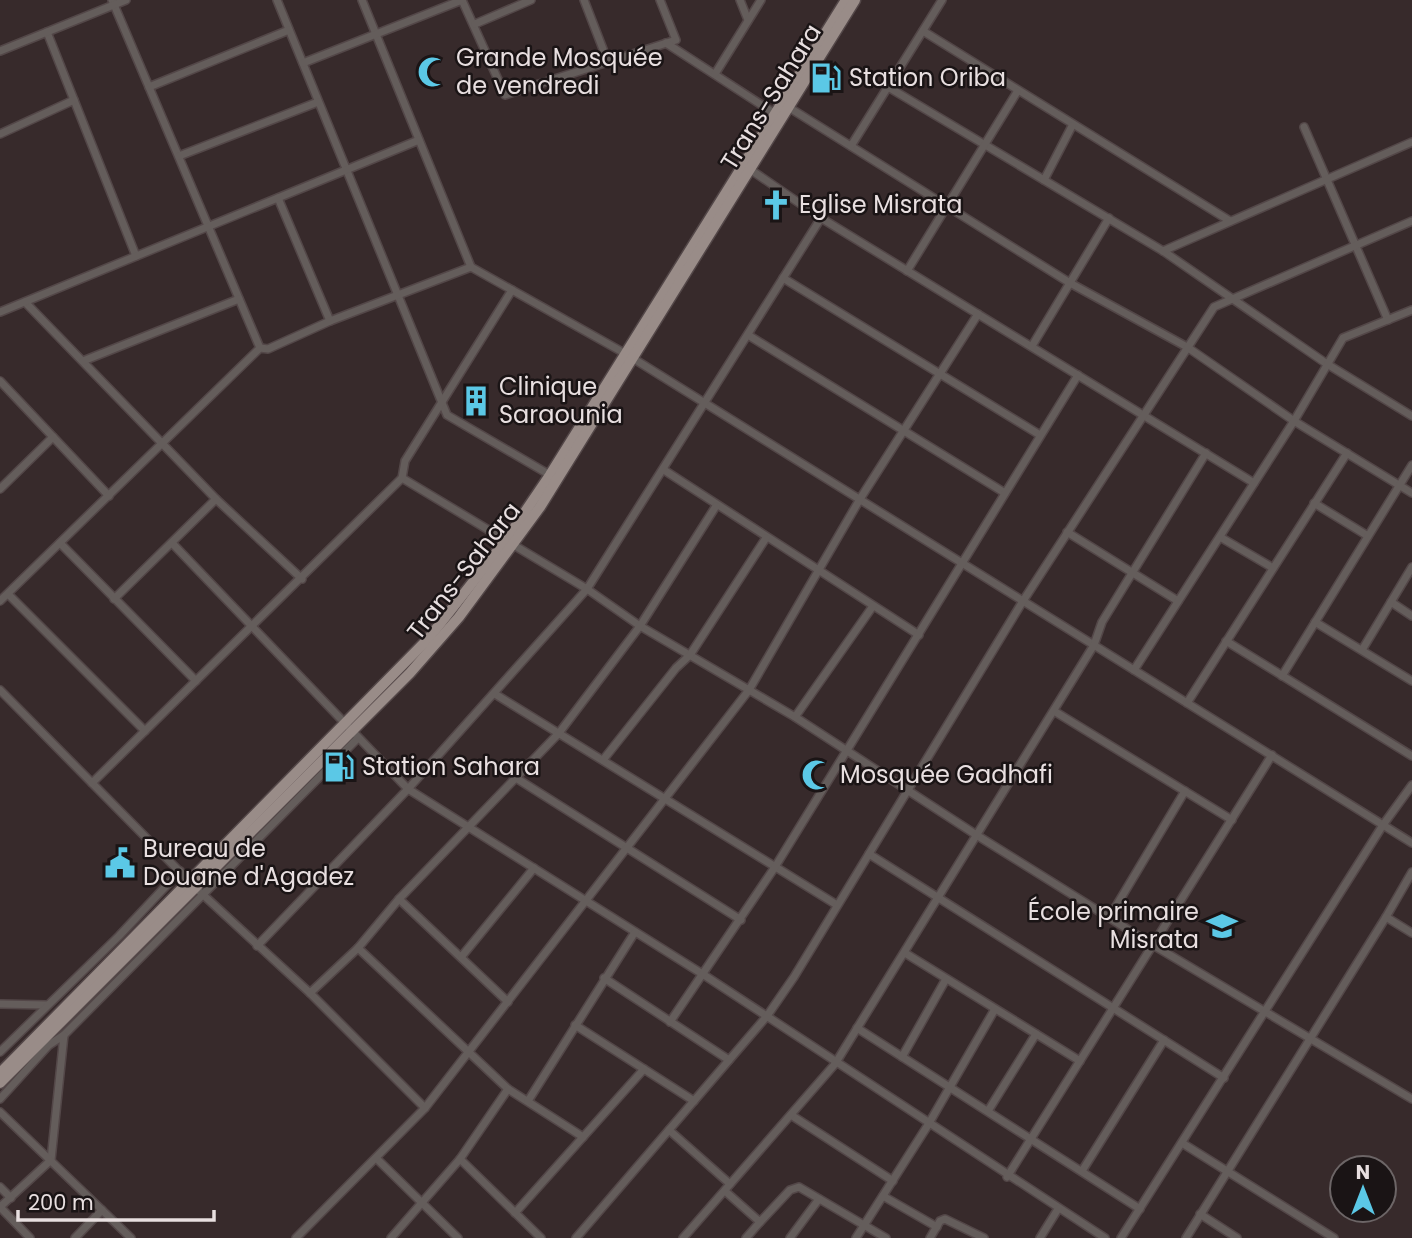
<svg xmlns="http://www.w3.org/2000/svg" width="1412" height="1238" viewBox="0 0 1412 1238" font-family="Poppins,sans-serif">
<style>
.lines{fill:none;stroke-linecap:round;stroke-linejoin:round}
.minor-casing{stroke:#534748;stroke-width:10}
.major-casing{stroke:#534748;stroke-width:13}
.minor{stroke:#645d5b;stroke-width:7}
.major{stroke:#998c88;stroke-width:10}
.labels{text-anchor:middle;stroke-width:5;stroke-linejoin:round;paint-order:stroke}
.poi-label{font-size:24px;fill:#e8dfe0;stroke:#1a1415;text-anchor:start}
.street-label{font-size:24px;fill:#e8dfe0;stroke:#1a1415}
</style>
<rect width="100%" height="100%" fill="#372a2b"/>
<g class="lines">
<g class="minor-casing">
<g id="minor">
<path d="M112 0 260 348"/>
<path d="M277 0 447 415 550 475"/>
<path d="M362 0 471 267 626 354 1412 843"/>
<path d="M462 0 505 95 676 40 660 0"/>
<path d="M584 0 608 62"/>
<path d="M740 0 748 20"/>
<path d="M475 24 531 0"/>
<path d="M923 31 1230 221"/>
<path d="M47 32 136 256"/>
<path d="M666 43 777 115"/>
<path d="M0 51 126 0"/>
<path d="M303 63 462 0"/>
<path d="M715 74 761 0"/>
<path d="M149 87 289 30"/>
<path d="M888 87 1163 251 1327 364 1412 416"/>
<path d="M785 105 1070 283 1187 347 1294 421 1412 493"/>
<path d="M1304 127 1388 320"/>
<path d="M0 134 74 100"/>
<path d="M851 146 942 0"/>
<path d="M179 156 318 102"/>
<path d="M751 170 821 218 1254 483"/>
<path d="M1044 180 1072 126"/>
<path d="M278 198 330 321"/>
<path d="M1163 251 1412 142"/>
<path d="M907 271 1017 92"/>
<path d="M783 278 1040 435"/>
<path d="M25 302 216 499 302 579"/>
<path d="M0 312 419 140"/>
<path d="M748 335 1005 493"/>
<path d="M1032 346 1109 218"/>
<path d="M83 361 239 299"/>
<path d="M0 381 109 496"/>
<path d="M664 470 919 635"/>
<path d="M402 478 587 589 640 626 795 717 978 836 1153 945 1412 1099"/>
<path d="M0 489 53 437"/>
<path d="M1314 503 1368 536"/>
<path d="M1067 532 1178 601"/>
<path d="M1220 537 1273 568"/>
<path d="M60 543 196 681"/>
<path d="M172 543 408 789 704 975 1105 1238"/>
<path d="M8 594 145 731"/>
<path d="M114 599 216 499"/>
<path d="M0 601 260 348 268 349 330 321 471 267"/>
<path d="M1391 602 1412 616"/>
<path d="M1315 622 1412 681"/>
<path d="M1226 641 1412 756"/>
<path d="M1362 650 1412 567"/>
<path d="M1134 670 1294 421 1343 338 1412 310"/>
<path d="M1282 676 1412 465"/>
<path d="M0 690 189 881"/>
<path d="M495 694 837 905"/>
<path d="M1187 703 1347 453"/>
<path d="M1054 711 1232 820"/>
<path d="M795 717 873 606"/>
<path d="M603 760 676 668 690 655 766 538"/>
<path d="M516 778 741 920"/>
<path d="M92 783 402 478 405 461 512 290"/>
<path d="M869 854 1224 1078"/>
<path d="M1412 872 1386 917 1412 933"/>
<path d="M199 891 310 993 425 1108"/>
<path d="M399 899 508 1002"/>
<path d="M1109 918 1185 791"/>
<path d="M257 946 408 789 587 589 821 218"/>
<path d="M358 948 508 1089 583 1137"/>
<path d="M905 953 1080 1061"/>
<path d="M462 956 534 868"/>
<path d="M604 978 729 1060"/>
<path d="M310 993 358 948 399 899 559 733 640 626 716 506"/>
<path d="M0 1004 47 1005"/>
<path d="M670 1022 775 867 1078 375"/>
<path d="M575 1025 694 1101"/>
<path d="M857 1028 1140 1209"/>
<path d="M64 1035 358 738"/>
<path d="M0 1052 119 936 180 871"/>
<path d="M902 1057 946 979"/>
<path d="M0 1099 49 1045 64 1035 51 1160 0 1207"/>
<path d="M528 1101 635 932"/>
<path d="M988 1111 1036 1034"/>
<path d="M0 1112 131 1238"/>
<path d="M791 1115 893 1181"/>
<path d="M669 1130 730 1184"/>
<path d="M1182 1143 1334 1238"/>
<path d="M376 1158 458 1238"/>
<path d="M460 1159 541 1238"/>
<path d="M1082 1171 1164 1040"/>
<path d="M1007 1177 1272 755"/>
<path d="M0 1187 11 1198"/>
<path d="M725 1191 760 1222 790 1190 799 1187 886 1238"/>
<path d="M883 1196 937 1227"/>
<path d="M0 1207 30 1238"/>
<path d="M515 1213 644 1069"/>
<path d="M1200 1214 1237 1238"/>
<path d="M75 1238 102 1210"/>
<path d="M296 1238 425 1108 749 690 860 499 978 314"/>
<path d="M391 1238 460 1159 508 1089"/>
<path d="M576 1238 767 1016 794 977 1023 601 1214 307 1412 221"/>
<path d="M683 1238 835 1064 1094 645 1102 622 1206 453"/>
<path d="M746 1238 760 1222"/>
<path d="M790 1238 819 1199"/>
<path d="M856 1238 928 1125 995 1009"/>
<path d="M930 1238 940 1221 945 1219 984 1238"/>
<path d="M1040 1238 1058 1209"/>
<path d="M1121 1238 1383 825 1412 785"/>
<path d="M1186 1238 1386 917"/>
</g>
</g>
<g class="major-casing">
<g id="major">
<path d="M0 1073 428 639 506 540 550 475 846 0"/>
<path d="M0 1083 410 673 459 617 540 507 855 0"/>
</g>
</g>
<use href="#minor" class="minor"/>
<use href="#major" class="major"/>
</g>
<defs>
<g id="mosque-bare" transform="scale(2.415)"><path d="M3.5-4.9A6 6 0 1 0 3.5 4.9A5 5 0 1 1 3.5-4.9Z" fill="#5bc8e6" stroke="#1a1415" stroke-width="2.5" paint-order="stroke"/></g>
<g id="fuel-bare" transform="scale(2.415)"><path d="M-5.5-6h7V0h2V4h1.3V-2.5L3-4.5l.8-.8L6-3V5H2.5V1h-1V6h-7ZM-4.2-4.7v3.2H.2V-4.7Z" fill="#5bc8e6" stroke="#1a1415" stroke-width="2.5" paint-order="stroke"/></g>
<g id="church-bare" transform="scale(2.415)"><path d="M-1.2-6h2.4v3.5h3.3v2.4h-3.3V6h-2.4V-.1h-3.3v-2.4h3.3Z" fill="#5bc8e6" stroke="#1a1415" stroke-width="2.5" paint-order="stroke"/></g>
<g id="building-bare" transform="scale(2.415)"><path d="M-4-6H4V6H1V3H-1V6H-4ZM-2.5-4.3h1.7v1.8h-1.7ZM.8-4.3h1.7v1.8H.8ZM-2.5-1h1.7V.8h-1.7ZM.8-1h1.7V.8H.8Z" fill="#5bc8e6" stroke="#1a1415" stroke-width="2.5" paint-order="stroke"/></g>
<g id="civic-bare" transform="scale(2.415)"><path d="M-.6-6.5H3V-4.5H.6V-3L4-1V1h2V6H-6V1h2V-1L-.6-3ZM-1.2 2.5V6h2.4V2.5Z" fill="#5bc8e6" stroke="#1a1415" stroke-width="2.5" paint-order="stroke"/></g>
<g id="school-bare" transform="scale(2.415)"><path d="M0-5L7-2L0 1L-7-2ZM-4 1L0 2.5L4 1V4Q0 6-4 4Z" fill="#5bc8e6" stroke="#1a1415" stroke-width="2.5" paint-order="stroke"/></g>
</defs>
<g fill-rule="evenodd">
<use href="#mosque-bare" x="433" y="72"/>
<use href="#fuel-bare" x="826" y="78"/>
<use href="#church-bare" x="776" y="205"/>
<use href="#building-bare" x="476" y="401"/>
<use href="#fuel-bare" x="339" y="767"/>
<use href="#mosque-bare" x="817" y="775"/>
<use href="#civic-bare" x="120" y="863"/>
<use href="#school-bare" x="1222" y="926"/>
</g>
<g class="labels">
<g class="poi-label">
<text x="456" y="66">Grande Mosquée<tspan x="456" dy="28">de vendredi</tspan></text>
<text x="849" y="86">Station Oriba</text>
<text x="799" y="213">Eglise Misrata</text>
<text x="499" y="395">Clinique<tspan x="499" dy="28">Saraounia</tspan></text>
<text x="362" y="775">Station Sahara</text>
<text x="840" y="783">Mosquée Gadhafi</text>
<text x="143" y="857">Bureau de<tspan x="143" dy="28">Douane d'Agadez</tspan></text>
<text x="1199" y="920" text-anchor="end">École primaire<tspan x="1199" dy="28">Misrata</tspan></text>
</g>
<g class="street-label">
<text transform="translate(771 97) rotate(-58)" y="8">Trans-Sahara</text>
<text transform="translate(464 571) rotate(-52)" y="8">Trans-Sahara</text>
</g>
</g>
<g transform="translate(1363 1189)"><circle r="33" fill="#1a1415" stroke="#6c6566" stroke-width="2"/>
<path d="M0-5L12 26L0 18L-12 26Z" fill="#5bc8e6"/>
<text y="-10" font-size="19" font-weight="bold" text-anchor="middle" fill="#e8dfe0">N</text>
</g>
<path d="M18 1210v10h196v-10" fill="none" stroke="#e8dfe0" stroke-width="3.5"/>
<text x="28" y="1210" font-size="21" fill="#e8dfe0" stroke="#1a1415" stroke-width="5" paint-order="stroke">200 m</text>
</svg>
